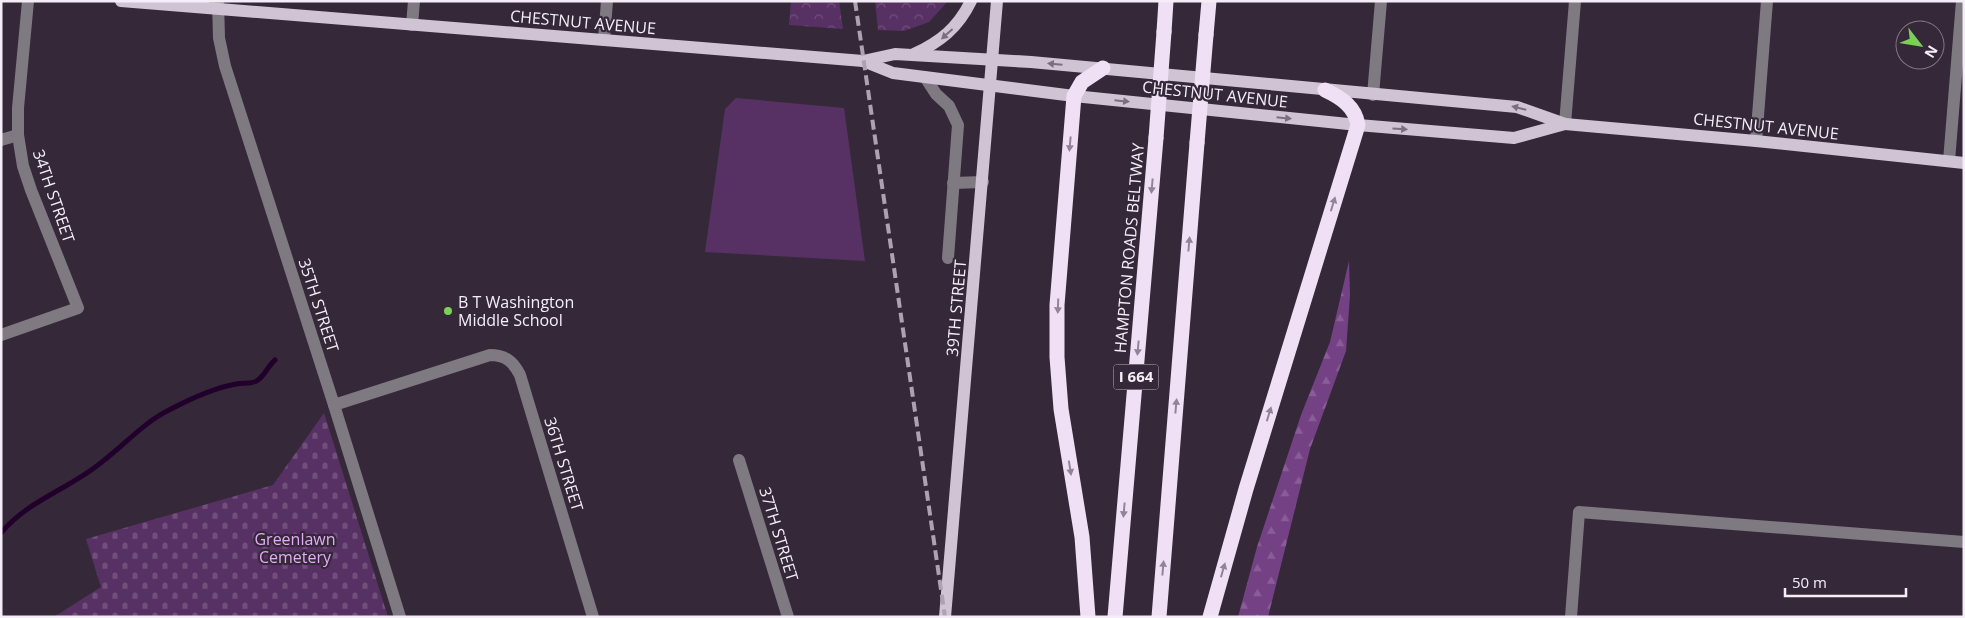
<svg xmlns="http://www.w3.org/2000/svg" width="1965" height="618" viewBox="0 0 1965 618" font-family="'Open Sans',sans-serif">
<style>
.forest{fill:url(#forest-firs)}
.cemetery{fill:url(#cemetery-stones)}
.park{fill:url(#park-crowns)}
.pitch{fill:#583164}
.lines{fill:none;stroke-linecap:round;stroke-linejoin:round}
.stream{stroke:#22002c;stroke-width:5}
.minor{stroke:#7f7981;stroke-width:12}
.major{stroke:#d0c3d4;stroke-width:12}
.highway{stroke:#f0e0f5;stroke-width:15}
.rail{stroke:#ada3b0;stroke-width:4;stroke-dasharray:10 5;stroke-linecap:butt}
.highway-bridge{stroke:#f0e0f5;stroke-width:15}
.oneway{fill:#7b6e7f}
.oneway2{fill:#928497}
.poi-dot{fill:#7ad156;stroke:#352939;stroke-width:2}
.labels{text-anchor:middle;stroke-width:4.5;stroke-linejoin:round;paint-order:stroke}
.shield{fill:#352939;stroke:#bbb2bf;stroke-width:1}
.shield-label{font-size:15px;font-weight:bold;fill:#f5edf8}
.street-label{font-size:16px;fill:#f5edf8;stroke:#352939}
.poi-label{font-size:16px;fill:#f5edf8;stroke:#352939;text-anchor:start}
.park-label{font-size:16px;fill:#e4abf7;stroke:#352939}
</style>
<defs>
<pattern id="forest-firs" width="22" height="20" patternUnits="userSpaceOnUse" patternTransform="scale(1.25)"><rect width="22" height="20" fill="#754185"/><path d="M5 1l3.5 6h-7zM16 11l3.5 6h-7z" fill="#895d97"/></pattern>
<pattern id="cemetery-stones" width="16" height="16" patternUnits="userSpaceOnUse" patternTransform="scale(1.25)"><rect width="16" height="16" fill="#583164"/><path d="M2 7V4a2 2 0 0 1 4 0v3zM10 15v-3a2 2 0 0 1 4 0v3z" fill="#714f7b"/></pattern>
<pattern id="park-crowns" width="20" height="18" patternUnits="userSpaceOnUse" patternTransform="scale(1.25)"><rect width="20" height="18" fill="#583164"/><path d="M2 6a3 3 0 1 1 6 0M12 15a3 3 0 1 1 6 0" fill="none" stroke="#714f7b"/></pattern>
</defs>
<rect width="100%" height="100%" fill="#352939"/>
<path class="forest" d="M1349 261 1350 295 1346 351 1310 449 1268 617H1238L1257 547 1301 415 1330 342Z"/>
<path class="cemetery" d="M324 413 388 617H54L101 587 86 539 273 485Z"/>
<g class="park">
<path d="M791 1H839L843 29 789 25Z"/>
<path d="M875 1H948L929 22 904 31 878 30Z"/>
</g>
<path class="pitch" d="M736 98 844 108 865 261 705 252 725 109Z"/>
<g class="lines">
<path class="stream" d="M1 533C27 502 63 491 94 468 120 450 141 424 169 410 190 399 213 388 236 384 243 382 252 385 258 380 265 375 268 366 275 360"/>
<g class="minor">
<path d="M218 1 219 38 225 66 334 405 400 617"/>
<path d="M412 25 414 1"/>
<path d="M604 40 607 1"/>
<path d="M925 77 936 94 949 106 958 125 948 258"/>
<path d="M1373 95 1381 1"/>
<path d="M1565 124 1575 1"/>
<path d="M1 140 18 135"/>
<path d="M1756 141 1767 1"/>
<path d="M1949 161 1962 1"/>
<path d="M953 183 983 182"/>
<path d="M1 335 78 308 31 190 23 166 18 135V108L28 1"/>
<path d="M334 405 490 355C505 355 513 361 520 375L593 617"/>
<path d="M739 460 788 617"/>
<path d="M1571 617 1579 512 1964 542"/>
</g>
<g class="major">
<path d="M121 1 863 61 895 54 1031 62 1517 107 1565 124 1756 141 1964 163"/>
<path d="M914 54C940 42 958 28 971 1"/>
<path d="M863 61 893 73 1074 96 1358 125 1514 138 1565 124"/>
<path d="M945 617 997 1"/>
</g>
<g class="highway">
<path d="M1164 32 1166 1"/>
<path d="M1206 35 1209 1"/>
<path d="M1088 617 1082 537 1061 409 1057 357V305L1074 96 1082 82 1103 68"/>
<path d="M1115 617 1156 138"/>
<path d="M1159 617 1197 143"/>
<path d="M1210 617 1246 489 1358 125C1355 107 1342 98 1325 90"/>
</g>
<path class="rail" d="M855 1 945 617"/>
<g class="highway-bridge">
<path d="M1156 138 1164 32"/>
<path d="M1197 143 1206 35"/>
</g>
</g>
<defs><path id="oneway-solid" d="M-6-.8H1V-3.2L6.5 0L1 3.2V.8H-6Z" transform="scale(1.25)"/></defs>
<g class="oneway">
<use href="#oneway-solid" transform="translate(947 34) rotate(138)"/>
<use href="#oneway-solid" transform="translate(1055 64) rotate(-175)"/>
<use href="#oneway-solid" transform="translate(1122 101) rotate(6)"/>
<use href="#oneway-solid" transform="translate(1519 108) rotate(-166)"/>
<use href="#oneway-solid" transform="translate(1284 118) rotate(6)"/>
<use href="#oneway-solid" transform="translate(1400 129) rotate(4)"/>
</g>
<g class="oneway2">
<use href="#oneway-solid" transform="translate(1070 144) rotate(95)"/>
<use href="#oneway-solid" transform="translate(1152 186) rotate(95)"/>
<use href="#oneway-solid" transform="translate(1333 204) rotate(-73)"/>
<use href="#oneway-solid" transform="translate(1189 244) rotate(-85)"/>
<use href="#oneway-solid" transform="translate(1058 306) rotate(92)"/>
<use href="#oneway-solid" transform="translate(1138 348) rotate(95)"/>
<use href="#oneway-solid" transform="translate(1176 406) rotate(-85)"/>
<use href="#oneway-solid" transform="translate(1269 414) rotate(-73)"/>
<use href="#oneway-solid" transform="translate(1070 468) rotate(81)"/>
<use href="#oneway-solid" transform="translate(1124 510) rotate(95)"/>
<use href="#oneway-solid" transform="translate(1163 568) rotate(-85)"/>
<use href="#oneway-solid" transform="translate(1223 570) rotate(-74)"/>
</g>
<circle class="poi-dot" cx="448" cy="311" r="5"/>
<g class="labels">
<rect class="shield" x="1113.5" y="364.5" width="45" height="25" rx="4"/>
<g class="shield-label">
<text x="1136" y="382">I 664</text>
</g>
<g class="street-label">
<text transform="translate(583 22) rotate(5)" y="6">CHESTNUT AVENUE</text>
<text transform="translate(1215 94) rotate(6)" y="6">CHESTNUT AVENUE</text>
<text transform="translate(1766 126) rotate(6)" y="6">CHESTNUT AVENUE</text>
<text transform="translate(54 196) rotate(71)" y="6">34TH STREET</text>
<text transform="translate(1129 248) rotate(-85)" y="6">HAMPTON ROADS BELTWAY</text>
<text transform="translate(319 305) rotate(72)" y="6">35TH STREET</text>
<text transform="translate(956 308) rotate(-85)" y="6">39TH STREET</text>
<text transform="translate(564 464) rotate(73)" y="6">36TH STREET</text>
<text transform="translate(779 534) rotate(73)" y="6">37TH STREET</text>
</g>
<g class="poi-label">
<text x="458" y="308">B T Washington<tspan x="458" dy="18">Middle School</tspan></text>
</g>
<g class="park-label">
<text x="295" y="545">Greenlawn<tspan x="295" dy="18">Cemetery</tspan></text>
</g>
</g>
<rect width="1965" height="618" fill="none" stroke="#f5edf8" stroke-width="5"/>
<g transform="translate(1920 45) rotate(121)"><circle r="24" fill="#352939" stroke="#827785"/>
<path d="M0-4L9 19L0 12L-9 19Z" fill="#7ad156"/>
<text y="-8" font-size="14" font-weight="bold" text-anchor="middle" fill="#f5edf8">N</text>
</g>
<path d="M1785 588v8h121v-8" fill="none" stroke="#f5edf8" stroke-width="2.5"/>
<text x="1792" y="588" font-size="15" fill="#f5edf8" stroke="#352939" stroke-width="4" paint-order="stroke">50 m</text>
</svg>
